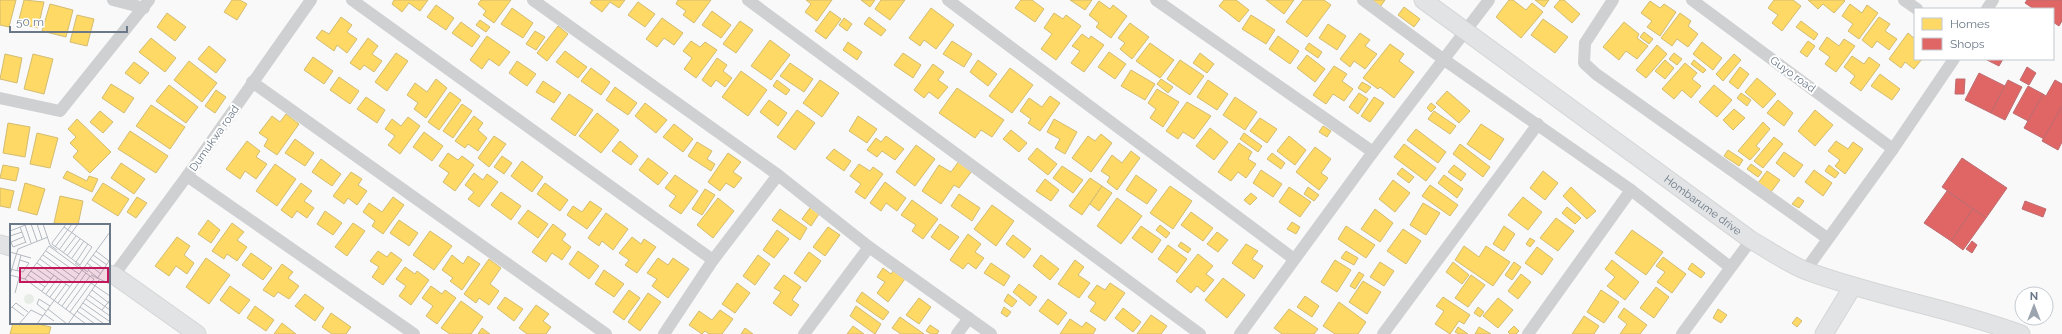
<svg xmlns="http://www.w3.org/2000/svg" width="2062" height="334" viewBox="0 0 2062 334" font-family="Raleway,sans-serif">
<style>
.homes{fill:#ffd966;stroke:#d2bc70}
.shops{fill:#e06666;stroke:#bd6b70}
.lines{fill:none;stroke-linecap:round;stroke-linejoin:round}
.secondary-casing{stroke:#d5d6d7;stroke-width:19}
.street{stroke:#cfd0d2;stroke-width:12}
.secondary{stroke:#e2e3e4;stroke-width:17}
.labels{text-anchor:middle;stroke-width:4;stroke-linejoin:round;paint-order:stroke}
.street-label{font-size:11px;fill:#6a7887;stroke:#fff}
.inset-road{fill:none;stroke:#b3b9c1;stroke-width:1}
.view{fill:#c2185b;fill-opacity:0.15;stroke:#c2185b;stroke-width:2}
.inset-edge{fill:none;stroke:#6a7887;stroke-width:2}
</style>
<rect width="100%" height="100%" fill="#f9f9f9"/>
<g class="homes">
<path d="M0 0H16L9 27 0 25Z"/>
<path d="M24 0 44 2 38 28 18 23Z"/>
<path d="M232 0H240L247 4 237 20 224 12Z"/>
<path d="M394 0H428L420 11 409 3 402 12 392 4Z"/>
<path d="M481 0H511L494 23 483 15 486 11 478 4Z"/>
<path d="M592 0H625L619 8 610 2 602 12 590 3Z"/>
<path d="M678 0H711L694 23 683 15 686 11 676 4Z"/>
<path d="M806 0H832L817 21 805 12 811 4Z"/>
<path d="M861 0H875L870 7Z"/>
<path d="M881 0H905L890 20 875 9Z"/>
<path d="M1021 0H1032L1044 9 1035 22 1015 8Z"/>
<path d="M1070 0H1092L1085 10Z"/>
<path d="M1224 0H1236L1249 10 1239 22 1219 6Z"/>
<path d="M1266 0H1294L1284 14Z"/>
<path d="M1303 0H1324L1331 5 1307 37 1286 22Z"/>
<path d="M1370 0H1385L1380 7Z"/>
<path d="M1509 0H1513L1526 10 1532 3 1543 12 1521 38 1496 17Z"/>
<path d="M1535 0H1549L1544 7Z"/>
<path d="M1560 0H1564L1580 14 1572 23 1554 7Z"/>
<path d="M1774 0H1793L1801 6 1782 31 1772 23 1778 15 1768 8Z"/>
<path d="M1808 0H1844L1845 1 1834 13 1823 4 1818 9Z"/>
<path d="M1099 1 1110 9 1113 5 1127 16 1111 38 1096 27 1099 23 1089 15Z"/>
<path d="M1650 1 1660 8 1664 4 1676 12 1660 36 1647 27 1652 21 1641 13Z"/>
<path d="M638 2 655 14 645 27 628 15Z"/>
<path d="M50 4 73 10 66 37 42 31Z"/>
<path d="M1850 4 1862 13 1867 5 1878 13 1859 39 1848 31 1853 24 1842 16Z"/>
<path d="M436 5 454 18 446 30 427 17Z"/>
<path d="M1404 7 1420 19 1414 27 1398 15Z"/>
<path d="M512 8 533 23 523 38 501 24Z"/>
<path d="M931 8 954 25 936 49 924 40 920 46 909 38Z"/>
<path d="M712 11 731 25 721 38 702 25Z"/>
<path d="M830 11 841 19 826 39 815 31Z"/>
<path d="M167 13 186 27 175 41 157 27Z"/>
<path d="M1054 13 1063 19 1066 15 1081 26 1056 60 1041 49 1052 34 1044 28Z"/>
<path d="M1680 13 1691 21 1688 26 1698 34 1688 47 1677 39 1672 46 1661 38Z"/>
<path d="M77 15 94 19 87 46 70 42Z"/>
<path d="M1251 15 1275 30 1266 44 1242 29Z"/>
<path d="M341 17 352 25 347 32 357 39 347 53 337 45 334 51 316 38 322 30 329 34Z"/>
<path d="M869 17 886 30 881 36 864 24Z"/>
<path d="M1879 17 1890 24 1885 31 1897 39 1889 50 1877 41 1872 48 1862 40Z"/>
<path d="M662 18 683 33 674 45 664 38 657 47 646 39Z"/>
<path d="M844 18 852 24 847 31 839 25Z"/>
<path d="M1543 19 1568 37 1555 53 1531 35Z"/>
<path d="M480 20 490 27 486 32 476 25Z"/>
<path d="M740 21 753 30 736 53 723 44Z"/>
<path d="M1801 21 1818 34 1814 40 1796 27Z"/>
<path d="M461 22 480 36 472 47 452 33Z"/>
<path d="M1624 22 1639 34 1637 38 1648 46 1637 59 1626 51 1619 60 1603 47Z"/>
<path d="M1130 23 1149 37 1132 59 1120 49 1125 43 1118 38Z"/>
<path d="M1328 24 1346 36 1337 50 1319 38Z"/>
<path d="M558 26 568 34 547 61 537 53Z"/>
<path d="M535 31 545 37 536 50 526 44Z"/>
<path d="M1644 32 1653 39 1649 44 1640 37Z"/>
<path d="M1360 33 1370 40 1365 46 1377 54 1365 69 1354 61 1350 67 1340 59Z"/>
<path d="M1908 33 1915 39V59H1922L1914 69 1905 62 1901 68 1889 59Z"/>
<path d="M1082 34 1089 39 1091 36 1104 45 1084 72 1071 63 1080 51 1072 46Z"/>
<path d="M487 36 510 52 499 66 489 59 482 69 470 60Z"/>
<path d="M1278 36 1299 51 1290 64 1269 49Z"/>
<path d="M1827 37 1839 46 1844 39 1855 46 1836 72 1825 64 1830 57 1819 49Z"/>
<path d="M151 38 176 58 165 72 139 52Z"/>
<path d="M368 38 378 46 372 54 382 61 374 72 364 65 360 70 350 63Z"/>
<path d="M770 40 790 55 771 80 751 66Z"/>
<path d="M691 41 700 47 705 42 717 50 696 78 684 69 692 58 683 51Z"/>
<path d="M952 41 972 54 964 67 943 54Z"/>
<path d="M1808 41 1815 46 1807 57 1800 52Z"/>
<path d="M848 42 862 52 857 60 843 50Z"/>
<path d="M1702 42 1722 58 1713 70 1693 54Z"/>
<path d="M1150 43 1174 60 1160 78 1136 61Z"/>
<path d="M1309 43 1322 52 1318 58 1305 49Z"/>
<path d="M1390 44 1404 54 1399 61 1414 72 1394 98 1380 87 1378 89 1363 78Z"/>
<path d="M1657 45 1667 54 1646 78 1636 70Z"/>
<path d="M209 46 226 60 216 73 198 59Z"/>
<path d="M565 51 587 67 578 78 556 62Z"/>
<path d="M1109 52 1126 64 1115 79 1098 67Z"/>
<path d="M396 53 408 61 387 91 375 82Z"/>
<path d="M903 53 921 65 913 78 894 65Z"/>
<path d="M1200 53 1214 64 1207 73 1193 63Z"/>
<path d="M1674 53 1682 59 1677 65 1669 59Z"/>
<path d="M5 54 22 58 17 83 0 79Z"/>
<path d="M33 54 53 59 44 94 24 89Z"/>
<path d="M1734 54 1741 60 1723 81 1716 74Z"/>
<path d="M1307 55 1325 69 1315 82 1297 68Z"/>
<path d="M1852 56 1864 64 1869 57 1880 65 1861 91 1850 83 1855 76 1844 67Z"/>
<path d="M313 57 333 71 324 84 304 70Z"/>
<path d="M717 58 727 65 723 71 732 78 725 87 716 80 711 87 702 80Z"/>
<path d="M978 60 997 74 988 86 970 72Z"/>
<path d="M1180 60 1204 76 1190 95 1167 79Z"/>
<path d="M1665 60 1674 68 1665 79 1655 71Z"/>
<path d="M1694 60 1706 70 1703 73 1691 64Z"/>
<path d="M189 61 217 83 202 102 174 80Z"/>
<path d="M517 61 536 74 527 86 509 73Z"/>
<path d="M134 62 149 73 140 84 125 73Z"/>
<path d="M790 63 813 79 804 92 780 76Z"/>
<path d="M1685 63 1697 73 1692 79 1701 86 1691 98 1682 90 1674 99 1662 89Z"/>
<path d="M933 64 944 72 938 80 948 87 938 99 929 92 924 98 914 90Z"/>
<path d="M1334 66 1347 74 1342 81 1353 89 1344 101 1333 94 1326 104 1313 95Z"/>
<path d="M1740 67 1749 74 1738 89 1729 82Z"/>
<path d="M591 68 610 82 601 95 581 81Z"/>
<path d="M1010 68 1033 85 1012 113 989 96Z"/>
<path d="M1131 70 1155 84 1145 100 1121 86Z"/>
<path d="M741 71 767 90 748 116 722 97Z"/>
<path d="M1880 74 1900 89 1892 100 1871 86Z"/>
<path d="M339 77 359 91 350 104 330 90Z"/>
<path d="M1757 78 1776 94 1763 108 1745 92Z"/>
<path d="M436 79 447 88 426 118 414 109 418 103 407 95 415 83 427 92Z"/>
<path d="M1161 79 1173 87 1168 93 1157 84Z"/>
<path d="M777 80 790 90 786 95 773 86Z"/>
<path d="M820 80 839 93 822 117 803 103Z"/>
<path d="M1208 80 1228 94 1217 110 1197 97Z"/>
<path d="M543 81 561 93 554 103 536 92Z"/>
<path d="M1362 82 1371 87 1366 93 1358 88Z"/>
<path d="M111 84 134 98 124 113 102 98Z"/>
<path d="M169 85 198 107 186 123 156 101Z"/>
<path d="M1714 85 1732 100 1717 117 1699 102Z"/>
<path d="M615 87 637 103 628 115 606 100Z"/>
<path d="M957 88 1004 120 992 137 981 130 975 138 939 113Z"/>
<path d="M1157 89 1179 102 1163 127 1150 118 1156 109 1148 103Z"/>
<path d="M216 90 226 97 215 113 205 106Z"/>
<path d="M1447 91 1470 111 1459 123 1436 103Z"/>
<path d="M450 92 461 100 439 130 428 122Z"/>
<path d="M1359 93 1368 99 1358 114 1349 107Z"/>
<path d="M1741 93 1751 100 1747 106 1737 98Z"/>
<path d="M569 94 593 110 575 136 551 119Z"/>
<path d="M1050 96 1060 103 1040 131 1028 123 1031 119 1020 111 1029 98 1042 107Z"/>
<path d="M366 97 385 110 377 123 357 109Z"/>
<path d="M1235 97 1257 112 1245 130 1223 115Z"/>
<path d="M1374 97 1384 103 1370 122 1361 116Z"/>
<path d="M769 100 787 113 778 126 760 112Z"/>
<path d="M1778 100 1793 113 1784 126 1767 113Z"/>
<path d="M1187 102 1211 116 1194 139 1183 132 1178 139 1166 131Z"/>
<path d="M645 103 667 120 656 133 635 116Z"/>
<path d="M1431 103 1436 107 1431 112 1427 108Z"/>
<path d="M462 104 472 111 453 138 443 131Z"/>
<path d="M151 105 185 127 170 149 136 126Z"/>
<path d="M1734 109 1745 118 1733 130 1723 120Z"/>
<path d="M797 110 815 123 795 150 777 137Z"/>
<path d="M1815 110 1833 125 1815 146 1798 131Z"/>
<path d="M100 111 113 122 103 133 90 122Z"/>
<path d="M1434 111 1456 126 1450 134 1428 119Z"/>
<path d="M597 113 619 130 601 153 579 136Z"/>
<path d="M286 114 299 124 277 155 264 146 268 139 259 133 272 116 280 122Z"/>
<path d="M474 116 483 123 478 130 487 138 478 151 468 144 465 148 455 141Z"/>
<path d="M858 116 877 129 867 143 849 131Z"/>
<path d="M408 117 420 126 400 154 388 145 395 136 385 129 392 119 401 126Z"/>
<path d="M1260 118 1277 129 1267 143 1250 131Z"/>
<path d="M77 119 111 152 90 173 73 157 78 151 70 143 76 137 68 129Z"/>
<path d="M1054 119 1077 132 1065 154 1055 148 1060 139 1047 132Z"/>
<path d="M1763 122 1770 129 1756 146 1760 149 1750 160 1738 151Z"/>
<path d="M8 123 30 127 25 157 3 153Z"/>
<path d="M674 124 693 139 683 152 663 137Z"/>
<path d="M1481 124 1504 139 1490 160 1467 144Z"/>
<path d="M1323 126 1331 131 1327 137 1319 132Z"/>
<path d="M1210 128 1228 142 1214 160 1196 146Z"/>
<path d="M1416 129 1446 152 1438 163 1407 140Z"/>
<path d="M1011 130 1027 143 1019 152 1003 139Z"/>
<path d="M130 131 168 156 156 173 118 149Z"/>
<path d="M424 132 443 146 432 161 413 147Z"/>
<path d="M37 133 58 138 50 168 30 164Z"/>
<path d="M1244 133 1262 146 1258 152 1240 139Z"/>
<path d="M1101 134 1112 143 1091 172 1072 158 1088 136 1095 141Z"/>
<path d="M494 136 506 144 489 167 478 158Z"/>
<path d="M886 136 904 149 895 160 882 151 877 157 867 150 876 138 881 142Z"/>
<path d="M1289 136 1306 150 1295 165 1277 151Z"/>
<path d="M1774 137 1783 144 1763 168 1754 161Z"/>
<path d="M295 139 314 153 305 166 285 153Z"/>
<path d="M247 141 260 151 256 157 267 164 256 179 245 171 240 179 226 169Z"/>
<path d="M620 141 638 156 631 165 612 151Z"/>
<path d="M1836 141 1848 149 1853 142 1863 149 1845 174 1835 166 1840 160 1828 151Z"/>
<path d="M697 142 712 151 707 159 715 164 711 171 688 156Z"/>
<path d="M1239 143 1252 152 1248 159 1256 164 1246 178 1238 172 1231 181 1218 172Z"/>
<path d="M1404 144 1436 168 1426 181 1394 157Z"/>
<path d="M1460 144 1490 167 1483 177 1453 154Z"/>
<path d="M916 145 935 159 915 186 896 172Z"/>
<path d="M1315 147 1331 159 1321 173 1328 178 1319 190 1296 172Z"/>
<path d="M1037 148 1057 164 1048 175 1028 159Z"/>
<path d="M834 149 851 161 844 171 826 158Z"/>
<path d="M1728 150 1743 160 1739 166 1724 156Z"/>
<path d="M1131 151 1140 158 1117 190 1107 182 1110 177 1101 171 1112 155 1122 163Z"/>
<path d="M1784 152 1803 165 1794 177 1776 163Z"/>
<path d="M448 153 458 160 462 156 474 165 455 191 443 182 449 173 439 166Z"/>
<path d="M728 153 741 162 733 172 742 178 734 188 726 183 720 191 708 182Z"/>
<path d="M1272 153 1285 163 1281 169 1267 159Z"/>
<path d="M502 156 512 163 504 174 494 167Z"/>
<path d="M648 158 668 173 658 185 639 170Z"/>
<path d="M321 159 341 174 332 186 312 172Z"/>
<path d="M522 161 543 177 532 192 511 176Z"/>
<path d="M959 161 972 171 959 188 954 185 941 204 922 191 939 165 951 172Z"/>
<path d="M121 163 145 179 134 194 111 178Z"/>
<path d="M275 164 296 179 277 206 256 191Z"/>
<path d="M859 164 870 171 873 167 883 174 865 199 855 192 861 184 850 176Z"/>
<path d="M1751 164 1762 172 1758 177 1747 169Z"/>
<path d="M3 165 19 168 16 181 0 178Z"/>
<path d="M1454 165 1466 174 1461 181 1448 172Z"/>
<path d="M1829 165 1839 173 1835 178 1825 171Z"/>
<path d="M1062 166 1083 180 1073 193 1053 178Z"/>
<path d="M1402 168 1414 177 1409 183 1397 174Z"/>
<path d="M1261 170 1282 184 1273 197 1253 183Z"/>
<path d="M1814 170 1832 183 1823 196 1805 182Z"/>
<path d="M67 171 87 181 89 176 98 179 92 192 63 178Z"/>
<path d="M1543 171 1558 183 1545 200 1530 188Z"/>
<path d="M1767 171 1780 180 1771 192 1758 183Z"/>
<path d="M351 172 362 179 358 185 367 191 357 205 348 198 344 204 333 196Z"/>
<path d="M474 173 483 180 487 174 498 182 479 207 468 199 474 192 465 185Z"/>
<path d="M675 175 698 191 681 214 669 206 676 196 665 188Z"/>
<path d="M1136 175 1157 190 1147 204 1126 190Z"/>
<path d="M1444 175 1463 189 1457 198 1438 183Z"/>
<path d="M1090 178 1102 186 1082 215 1069 206Z"/>
<path d="M1045 179 1059 190 1051 201 1036 191Z"/>
<path d="M1393 180 1410 193 1395 212 1379 199Z"/>
<path d="M885 182 906 198 897 211 886 203 881 211 870 203Z"/>
<path d="M25 183 45 189 37 215 18 210Z"/>
<path d="M103 183 129 199 118 216 92 200Z"/>
<path d="M301 183 312 191 304 201 314 208 307 218 297 211 292 218 281 210Z"/>
<path d="M545 183 568 200 560 211 537 194Z"/>
<path d="M1430 185 1458 205 1450 216 1422 196Z"/>
<path d="M1102 186 1112 193 1099 211 1090 204Z"/>
<path d="M1170 186 1192 201 1173 229 1150 213Z"/>
<path d="M1289 187 1311 202 1300 217 1279 202Z"/>
<path d="M1308 187 1319 195 1314 201 1304 194Z"/>
<path d="M1571 187 1596 211 1587 219 1563 196Z"/>
<path d="M0 188 14 191 10 208 0 206Z"/>
<path d="M705 189 715 195 702 215 692 209Z"/>
<path d="M501 192 521 206 511 220 491 205Z"/>
<path d="M1251 193 1257 198 1250 205 1244 200Z"/>
<path d="M959 194 980 208 972 221 951 206Z"/>
<path d="M60 196 83 201 78 225 54 223Z"/>
<path d="M137 197 147 203 136 218 127 212Z"/>
<path d="M393 197 404 205 383 234 372 226 375 221 363 212 369 203 382 212Z"/>
<path d="M1523 197 1542 212 1528 230 1508 215Z"/>
<path d="M1798 197 1804 201 1799 208 1792 204Z"/>
<path d="M718 198 734 211 713 238 697 225Z"/>
<path d="M1117 198 1142 216 1121 244 1097 226Z"/>
<path d="M912 200 938 219 923 239 912 231 916 225 901 215Z"/>
<path d="M590 201 602 209 587 229 567 215 573 206 582 212Z"/>
<path d="M1423 203 1440 213 1426 235 1410 225Z"/>
<path d="M812 205 821 211 811 226 802 219Z"/>
<path d="M992 205 1014 221 996 246 974 229Z"/>
<path d="M1567 207 1581 218 1575 224 1562 213Z"/>
<path d="M780 209 807 228 800 240 772 220Z"/>
<path d="M1375 209 1393 223 1380 242 1361 229Z"/>
<path d="M528 210 548 224 538 238 518 223Z"/>
<path d="M325 211 342 223 333 235 317 224Z"/>
<path d="M1191 212 1213 228 1203 241 1181 225Z"/>
<path d="M606 213 628 229 613 250 602 241 599 246 588 238Z"/>
<path d="M1556 218 1574 231 1558 251 1540 238Z"/>
<path d="M208 220 220 230 211 243 198 234Z"/>
<path d="M399 220 418 233 409 246 390 233Z"/>
<path d="M1292 222 1300 227 1296 234 1287 229Z"/>
<path d="M232 223 244 232 237 240 247 247 237 261 227 254 224 259 212 251Z"/>
<path d="M353 223 365 231 347 256 335 247Z"/>
<path d="M553 224 566 234 562 240 571 247 562 260 552 253 546 262 532 252Z"/>
<path d="M940 224 959 237 949 250 931 237Z"/>
<path d="M1160 225 1170 233 1166 238 1156 230Z"/>
<path d="M1141 226 1161 240 1152 253 1132 238Z"/>
<path d="M1346 226 1375 245 1366 258 1338 239Z"/>
<path d="M1504 226 1515 234 1504 251 1493 244Z"/>
<path d="M828 227 840 235 825 256 813 247Z"/>
<path d="M1403 229 1421 241 1406 264 1387 251Z"/>
<path d="M777 230 789 239 774 258 763 250Z"/>
<path d="M1632 230 1663 252 1646 275 1615 253Z"/>
<path d="M430 231 452 246 434 270 413 255Z"/>
<path d="M1217 232 1228 240 1218 252 1207 244Z"/>
<path d="M968 234 981 244 975 252 984 258 976 269 968 263 963 269 950 260Z"/>
<path d="M1013 235 1031 249 1024 258 1006 244Z"/>
<path d="M177 237 190 246 184 255 194 263 187 274 176 266 169 276 155 266Z"/>
<path d="M632 237 641 244 644 239 656 247 637 273 625 265 629 260 619 253Z"/>
<path d="M1530 238 1535 241 1530 247 1526 244Z"/>
<path d="M1181 242 1191 249 1188 253 1178 246Z"/>
<path d="M1246 244 1258 251 1252 259 1263 266 1254 279 1232 263Z"/>
<path d="M1168 245 1187 259 1177 273 1158 259Z"/>
<path d="M1464 246 1479 257 1486 246 1510 262 1493 286 1455 260Z"/>
<path d="M1537 247 1553 259 1542 275 1525 263Z"/>
<path d="M378 251 387 257 391 252 402 260 383 285 372 277 379 267 370 261Z"/>
<path d="M578 251 599 266 589 279 569 264Z"/>
<path d="M1346 251 1358 258 1354 265 1341 258Z"/>
<path d="M809 252 821 261 806 282 794 273Z"/>
<path d="M251 253 272 268 263 280 242 265Z"/>
<path d="M1198 254 1213 266 1206 274 1214 280 1204 292 1197 286 1191 293 1176 281Z"/>
<path d="M452 255 463 264 468 256 480 264 462 290 450 281 453 278 442 270Z"/>
<path d="M758 255 770 264 755 285 743 276Z"/>
<path d="M1041 255 1059 269 1050 280 1033 266Z"/>
<path d="M1663 257 1686 274 1672 293 1657 282 1665 272 1656 266Z"/>
<path d="M206 258 230 275 209 304 186 287Z"/>
<path d="M658 258 668 265 673 258 689 269 668 298 652 286 657 279 647 273Z"/>
<path d="M489 259 501 268 490 284 499 291 489 305 479 298 476 303 464 294Z"/>
<path d="M1075 260 1084 267 1078 275 1090 283 1079 298 1058 284Z"/>
<path d="M1335 260 1351 270 1337 292 1321 282Z"/>
<path d="M1612 260 1639 282 1625 300 1607 286 1615 277 1605 269Z"/>
<path d="M1380 262 1394 271 1384 286 1370 277Z"/>
<path d="M1453 262 1469 275 1462 284 1446 272Z"/>
<path d="M1514 262 1521 267 1512 280 1505 275Z"/>
<path d="M991 263 1010 276 1004 286 984 273Z"/>
<path d="M1692 263 1705 273 1701 278 1688 269Z"/>
<path d="M282 264 293 272 288 278 299 286 289 299 278 292 274 297 263 290Z"/>
<path d="M405 267 415 274 417 271 429 280 411 305 399 296 406 286 396 279Z"/>
<path d="M883 268 891 274 893 271 905 279 888 302 877 293 885 282 877 277Z"/>
<path d="M604 270 624 284 614 297 595 284Z"/>
<path d="M1359 272 1364 275 1355 289 1350 286Z"/>
<path d="M1521 274 1531 282 1518 299 1508 291Z"/>
<path d="M784 275 801 287 792 300 799 305 791 316 773 303 781 292 774 288Z"/>
<path d="M1471 275 1485 285 1468 307 1455 298Z"/>
<path d="M1223 278 1245 295 1227 318 1205 300Z"/>
<path d="M1363 281 1381 292 1367 314 1349 302Z"/>
<path d="M737 283 750 293 735 313 722 304Z"/>
<path d="M1110 283 1125 293 1105 321 1090 311 1096 303 1088 297 1097 285 1105 290Z"/>
<path d="M1019 284 1037 297 1030 306 1013 292Z"/>
<path d="M230 286 250 300 239 314 220 300Z"/>
<path d="M431 286 442 294 445 290 456 298 437 324 426 316 433 306 422 298Z"/>
<path d="M1656 287 1669 297 1654 318 1640 308Z"/>
<path d="M629 290 640 298 624 320 613 312Z"/>
<path d="M1601 290 1619 302 1604 323 1587 312Z"/>
<path d="M862 292 889 312 883 320 856 301Z"/>
<path d="M648 293 661 302 640 331 628 322Z"/>
<path d="M305 294 324 308 315 321 295 306Z"/>
<path d="M1008 294 1017 301 1012 307 1004 301Z"/>
<path d="M1305 296 1319 306 1312 317 1297 307Z"/>
<path d="M505 297 523 309 514 321 497 308Z"/>
<path d="M1443 297 1470 315 1464 324 1459 321 1450 334 1435 324 1444 311 1436 306Z"/>
<path d="M919 298 931 307 919 324 906 315Z"/>
<path d="M1498 298 1513 310 1498 328 1483 316Z"/>
<path d="M1048 299 1067 313 1058 325 1039 311Z"/>
<path d="M461 301 483 317 471 334H450L441 328Z"/>
<path d="M1339 302 1366 322 1358 334H1335L1323 326Z"/>
<path d="M536 305 549 314 543 321 551 327 546 334H527L519 328Z"/>
<path d="M255 306 274 320 266 331 247 318Z"/>
<path d="M856 306 881 324 875 334 850 316Z"/>
<path d="M1004 307 1011 312 1007 317 1001 313Z"/>
<path d="M1478 307 1484 312 1480 317 1474 313Z"/>
<path d="M1123 308 1141 322 1133 332 1115 318Z"/>
<path d="M1624 308 1647 325 1640 334H1620L1627 324 1618 317Z"/>
<path d="M1289 309 1318 329 1314 334H1282L1274 328Z"/>
<path d="M1718 309 1727 315 1721 323 1713 318Z"/>
<path d="M720 310 733 319 722 334H709L705 331 702 334 689 325 699 311 712 320Z"/>
<path d="M331 313 351 327 346 334H332L322 327Z"/>
<path d="M1151 315 1167 326 1161 334H1137Z"/>
<path d="M1584 316 1599 326 1594 334H1572Z"/>
<path d="M900 317 924 334H901L892 328Z"/>
<path d="M1797 317 1802 321 1797 327 1792 323Z"/>
<path d="M1070 319 1082 327 1086 322 1096 329 1093 334H1060Z"/>
<path d="M13 323H33L51 327 49 334H10Z"/>
<path d="M282 323 296 334H274Z"/>
<path d="M930 325 939 331 937 334H931L926 331Z"/>
<path d="M853 326 864 334H847Z"/>
<path d="M1514 326 1519 331 1516 334H1510L1508 332Z"/>
<path d="M1458 327 1468 334H1459L1455 332Z"/>
<path d="M1479 327 1491 334H1475Z"/>
<path d="M482 328 490 334H478Z"/>
<path d="M745 328 753 334H741Z"/>
</g>
<g class="shops">
<path d="M2027 0H2062V21L2059 26 2053 22V9H2034L2025 3Z"/>
<path d="M1985 59H2003L1999 66Z"/>
<path d="M2027 67 2036 73 2029 85 2020 80Z"/>
<path d="M1979 73 2005 86 1991 113 1965 100Z"/>
<path d="M1956 79H1965L1964 94H1955Z"/>
<path d="M2008 80 2022 87 2005 120 1991 113Z"/>
<path d="M2055 80 2062 84V106L2044 139 2024 128 2043 94 2046 96Z"/>
<path d="M2028 86 2043 94 2028 121 2013 113Z"/>
<path d="M2062 106V142L2058 150 2042 141Z"/>
<path d="M1962 158 2007 188 1986 218 1942 187Z"/>
<path d="M1947 191 1973 209 1951 241 1924 223Z"/>
<path d="M2025 201 2046 209 2043 217 2022 209Z"/>
<path d="M1973 209 1986 218 1963 250 1951 241Z"/>
<path d="M1972 241 1977 245 1972 253 1966 249Z"/>
</g>
<g class="lines">
<g class="secondary-casing">
<g id="secondary">
<path id="s1" d="M1423 0 1751 240C1769 250 1788 264 1807 271 1877 297 1951 308 2021 334"/>
<path d="M0 244 11 247"/>
<path d="M109 274 114 275 197 334"/>
<path d="M1824 334 1853 286"/>
</g>
</g>
<g class="street">
<path d="M113 0 144 8"/>
<path d="M352 0 713 260"/>
<path d="M533 0 778 175 869 247 991 334"/>
<path d="M748 0 1200 334"/>
<path d="M948 0 1294 259"/>
<path d="M1156 0 1373 152"/>
<path d="M1363 0 1443 59 1631 190 1730 267"/>
<path d="M1613 0 1585 43 1584 63 1596 74 1827 238"/>
<path d="M1692 0 1893 149"/>
<path d="M1904 0 1917 9"/>
<path d="M1987 9 1993 0"/>
<path d="M252 82 606 334"/>
<path d="M0 98 60 111 149 0"/>
<path d="M187 176 414 334"/>
<path d="M1805 271 1893 149 1954 59"/>
<path d="M114 275 187 176 311 0"/>
<path d="M664 334 713 260 778 175"/>
<path d="M804 334 869 247"/>
<path d="M957 334 969 318"/>
<path d="M1240 334 1373 152 1489 0"/>
<path d="M1383 334 1538 124"/>
<path d="M1528 334 1631 190"/>
<path d="M1682 334 1751 240"/>
</g>
<use href="#secondary" class="secondary"/>
</g>
<g class="labels">
<g class="street-label">
<text transform="translate(1793 74) rotate(36)" y="4">Guyo road</text>
<text transform="translate(214 138) rotate(-55)" y="4">Dumukwa road</text>
<text dy="4" stroke="none"><textPath href="#s1" startOffset="347">Hombarume drive</textPath></text>
</g>
</g>
<g transform="translate(10 224)">
<rect width="100" height="100" fill="#f9f9f9"/>
<path d="M14 75a5 5 0 1 1 10 0a5 5 0 1 1-10 0Z" fill="#e8ece7"/>
<path class="inset-road" d="M21 0 27 17M27 0 32 15M33 0 40 21 47 26M15 1 21 19M10 3 16 19M54 3 82 23 70 41 42 20V19L54 3 56 0M0 7 18 0M0 12 12 8M1 18 3 23 16 18M1 18 13 13M45 23 62 0M49 26 68 0M36 27 69 50M86 27 99 37 87 55M0 28 21 34M53 29 66 12M33 31 66 55M83 31 97 41M57 32 70 15M62 34 74 17M30 35 63 59M80 35 94 45M66 38 78 20M27 39 60 63M65 39 78 48M77 39 91 50M80 42 78 46 88 54M24 43 41 55M0 45 13 48 19 39 10 36M7 47 11 31M21 47 38 59M0 51 15 55 76 100M0 51 8 25 38 13M18 51 35 63M81 51 100 60M15 55 39 22 84 55M81 59 100 72M82 66 100 80M32 67 44 51M5 69 9 54M36 70 48 54M79 71 100 86M40 73 52 57M76 75 100 92M48 79 100 8M73 79 99 97M52 82 76 49M2 83 14 92M70 83 94 100M0 85 6 79 18 88M38 85 57 100M56 85 80 52M92 86 100 76M36 87 27 80 29 75 40 82M67 87 85 100M60 88 84 55M34 90 44 97M9 100 21 86 33 92M27 100 56 60M58 100 89 56"/>
<path class="view" d="M10 44H98V58H10Z"/>
<rect width="100" height="100" class="inset-edge"/>
</g>
<rect x="1914" y="8" width="140" height="52" fill="#ffffff" stroke="#c3c9cf"/>
<rect x="1922" y="18" width="20" height="12" fill="#ffd966" stroke="#c3c9cf"/>
<text x="1950" y="28" font-size="12" fill="#6a7887">Homes</text>
<rect x="1922" y="38" width="20" height="12" fill="#e06666" stroke="#c3c9cf"/>
<text x="1950" y="48" font-size="12" fill="#6a7887">Shops</text>
<g transform="translate(2034 306)"><circle r="19" fill="#ffffff" stroke="#c3c9cf"/>
<path d="M0-3L7 15L0 10L-7 15Z" fill="#9ca5af"/>
<text y="-6" font-size="11" font-weight="bold" text-anchor="middle" fill="#6a7887">N</text>
</g>
<path d="M10 26v6h117v-6" fill="none" stroke="#6a7887" stroke-width="2"/>
<text x="16" y="26" font-size="12" fill="#6a7887" stroke="#ffffff" stroke-width="3" paint-order="stroke">50 m</text>
</svg>
